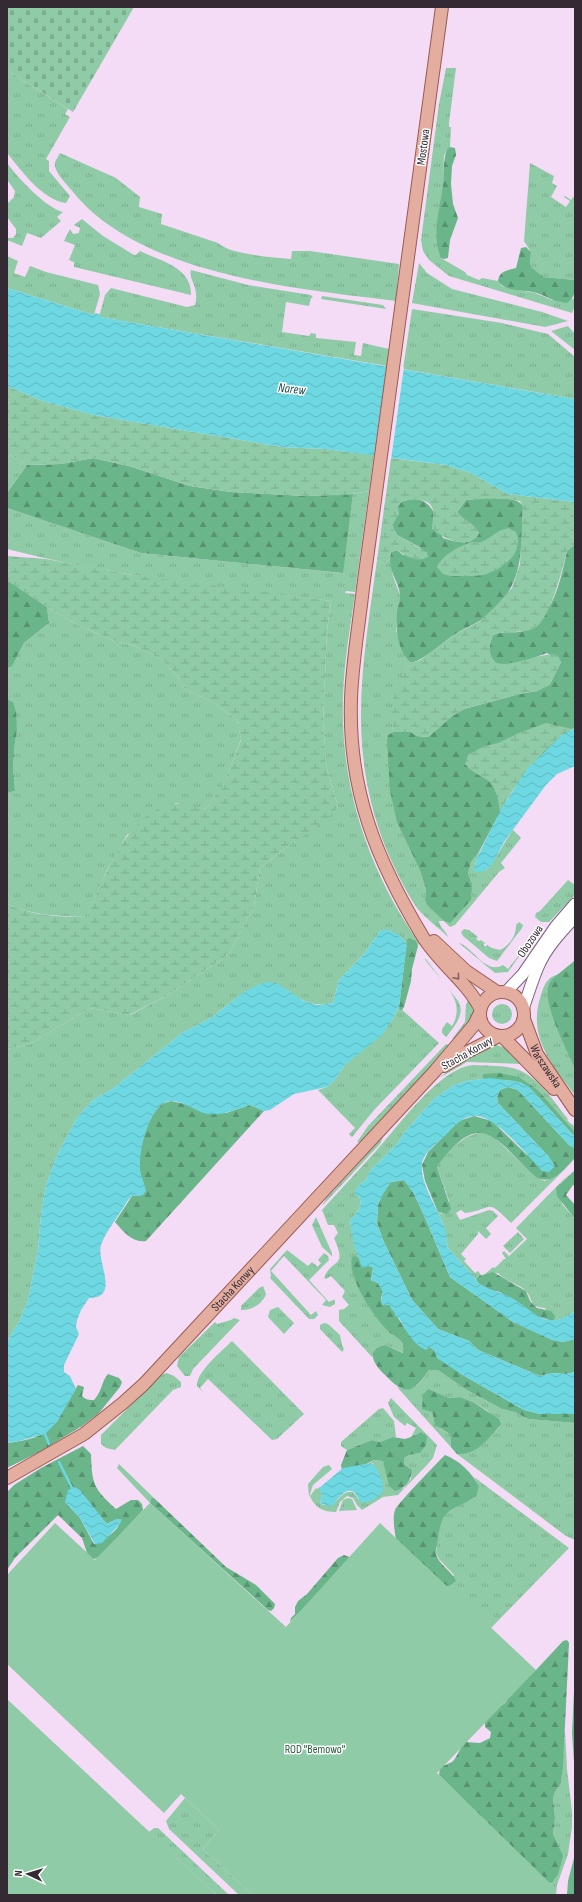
<svg xmlns="http://www.w3.org/2000/svg" width="582" height="1902" viewBox="0 0 582 1902" font-family="'Sofia Sans Condensed',sans-serif">
<style>
.grass{fill:url(#grass-tufts);fill-rule:evenodd}
.forest{fill:url(#forest-firs);fill-rule:evenodd}
.wetland{fill:url(#wetland-marsh)}
.cemetery{fill:url(#cemetery-stones)}
.green{fill:#8fcba6}
.water{fill:url(#water-waves)}
.pier{fill:#f5dcf6}
.lines{fill:none;stroke-linecap:round;stroke-linejoin:round}
.stream{stroke:#6dd8e1;stroke-width:2.5}
.secondary-casing{stroke:#79637a;stroke-width:13}
.primary-casing{stroke:#9a5b51;stroke-width:14}
.secondary{stroke:#fff;stroke-width:11}
.primary{stroke:#e3ada0;stroke-width:12}
.oneway{stroke:#836565}
.labels{text-anchor:middle;stroke-width:3;stroke-linejoin:round;paint-order:stroke}
.street-label{font-size:12px;fill:#342a34;stroke:#fff}
.park-label{font-size:12px;fill:#245b3d;stroke:#fff}
.water-label{font-size:13px;font-style:italic;fill:#1c4c50;stroke:#fff}
</style>
<defs>
<pattern id="grass-tufts" width="24" height="20" patternUnits="userSpaceOnUse"><rect width="24" height="20" fill="#8fcba6"/><path d="M3 7l-1-3M5 7V3M7 7l1-3M15 17l-1-3M17 17v-4M19 17l1-3" fill="none" stroke="#7cae90"/></pattern>
<pattern id="forest-firs" width="22" height="20" patternUnits="userSpaceOnUse"><rect width="22" height="20" fill="#6ab589"/><path d="M5 1l3.5 6h-7zM16 11l3.5 6h-7z" fill="#589371"/></pattern>
<pattern id="wetland-marsh" width="20" height="14" patternUnits="userSpaceOnUse"><rect width="20" height="14" fill="#8fcba6"/><path d="M1 5h8M5 5V1M11 12h8M15 12V8" fill="none" stroke="#7cae90"/></pattern>
<pattern id="cemetery-stones" width="16" height="16" patternUnits="userSpaceOnUse"><rect width="16" height="16" fill="#8fcba6"/><path d="M2 7V4a2 2 0 0 1 4 0v3zM10 15v-3a2 2 0 0 1 4 0v3z" fill="#7cae90"/></pattern>
<pattern id="water-waves" width="16" height="10" patternUnits="userSpaceOnUse"><rect width="16" height="10" fill="#6dd8e1"/><path d="M0 5q4-4 8 0t8 0" fill="none" stroke="#5fbac2"/></pattern>
</defs>
<rect width="100%" height="100%" fill="#f5dcf6"/>
<g class="grass">
<path d="M446 68H456L449 123V127H451L450 147 447 149 444 156 441 258 465 272 467 275 479 280 482 278 498 281 502 286 508 288 535 293 552 300 573 299 575 296V306L572 313 449 276 429 260 423 251 421 240 439 104Z"/>
<path d="M7 70 68 109 65 114 70 117 46 159 49 161V171L70 196 66 203C42 200 21 170 7 153Z"/>
<path d="M60 153 116 178 140 197 139 207 162 214 161 224 218 243C231 255 273 257 291 259L292 251H310L399 264 396 301C297 289 140 275 73 192 67 184 53 172 55 162Z"/>
<path d="M7 163C18 178 46 208 63 212L57 217 61 221 41 238 27 233 22 246 7 240V238H13L16 234V229L7 217V204L14 197 15 191 8 181Z"/>
<path d="M530 163 554 176 552 183 557 186 551 197 566 207 570 201 564 197 565 196 571 200 573 197 575 198V280L542 277 530 266 531 252 524 241Z"/>
<path d="M82 219 103 236 134 255H136L140 251C160 261 192 267 191 295L74 267V262L69 260 75 245 64 241 70 229 73 234 79 233 80 228 74 225Z"/>
<path d="M7 256 18 261 14 273 25 277 30 266 46 272 98 285 100 294 94 315 7 288Z"/>
<path d="M419 263 427 273 452 289 542 312 568 321 545 327 412 303Z"/>
<path d="M191 270 248 285 311 295 313 298H311L309 306 286 302 282 332 309 336 311 333 316 334V338L356 342 354 355 361 356 363 343 389 349 387 366 99 317 105 295 111 288 187 307 195 305C200 287 188 280 191 270Z"/>
<path d="M322 296 383 305 386 309 321 299Z"/>
<path d="M412 309 502 323 548 334 575 357V399L403 369Z"/>
<path d="M568 326 575 334V350L551 331Z"/>
<path d="M7 453 27 465 7 493Z"/>
<path d="M369 491 355 592 346 591 345 593 355 594C350 628 344 663 343 697 340 786 368 870 419 943L418 946 416 941 407 940V944L399 935 380 931 364 954 339 980 333 1003C306 1008 298 997 277 983L244 992 211 1018 182 1033 114 1088 93 1100 77 1118 58 1153 46 1185 41 1214 38 1250 28 1300 20 1320 7 1342V1049L30 1044 90 1008 130 1015 168 995 229 954 254 906 260 868 338 807 326 765 323 721 327 631 331 601C222 587 113 577 7 549V508L141 553 342 573 353 494Z"/>
<path d="M390 559 393 576 401 598 397 608 396 630 406 658 411 663C395 684 390 705 393 732L388 735 419 868 426 889 425 899 468 874 471 862 481 848 475 864 485 871C497 859 503 843 513 830L521 838 501 863 505 868 499 872 455 925 450 927 444 921H439C439 926 446 931 448 937 438 927 426 919 417 908 404 889 394 867 385 846 346 745 363 663 377 560L383 564Z"/>
<path d="M47 607 78 625 114 641 135 646 163 660 178 677 184 688 217 705 237 720 241 739 224 784 206 809 176 803 127 835 107 870 87 917C59 916 33 916 7 904V793L15 791 13 766 15 743 17 730 13 702 7 699V668L12 665 24 643 49 623Z"/>
<path d="M568 880 575 885V895L549 922H541L535 917 536 913 540 911Z"/>
<path d="M519 922 523 925 522 928 497 961 489 958 463 936 461 932 464 929 469 930 478 937 476 939 479 941 481 940 485 943 483 945 486 947 487 945 492 948 500 950C510 945 516 936 516 925Z"/>
<path d="M530 941 508 972 495 973 459 943C473 947 485 975 503 965L508 969Z"/>
<path d="M425 958 458 1001C466 1014 454 1027 446 1037L442 1033V1029L447 1022 452 1026C466 1002 446 986 431 967 429 964 425 961 425 958Z"/>
<path d="M560 974 555 977 568 1050 575 1069V1095C551 1064 527 1036 541 995 545 983 547 977 560 974Z"/>
<path d="M469 999C471 1005 474 1010 473 1015 471 1024 460 1037 452 1039L465 1022 466 1004Z"/>
<circle cx="502" cy="1014" r="10"/>
<path d="M399 1007 439 1043 375 1109 352 1137 349 1134 355 1128 318 1090 327 1087 334 1081 345 1065 392 1020Z"/>
<path d="M446 1044 449 1045V1047L361 1142H357L368 1126Z"/>
<path d="M494 1044 505 1048 521 1062V1064L467 1062 439 1078 455 1065Z"/>
<path d="M473 1065C487 1066 503 1065 516 1069 538 1076 554 1102 568 1119L567 1120 571 1124H572L575 1127V1132L539 1091 482 1076 484 1079 466 1081 454 1085 434 1099 403 1134 398 1143 370 1171 366 1180 360 1184 355 1192 359 1196C363 1207 358 1212 350 1220V1222L359 1259 356 1256 359 1288 373 1312 388 1331 401 1340 404 1346V1353L385 1345 377 1349 372 1354V1357L339 1321V1310L344 1309 349 1305 342 1297 345 1291 331 1276 326 1279 324 1278C332 1257 348 1270 334 1238L338 1233 334 1225H328L322 1210C340 1190 358 1171 376 1151 398 1127 439 1068 473 1065Z"/>
<path d="M483 1132 493 1136 537 1178 545 1181 559 1174 575 1159 511 1223C485 1197 495 1209 465 1213L461 1210 456 1213 460 1220 489 1210 493 1211 498 1216 486 1228 491 1234 486 1239 478 1231V1234L461 1254 466 1259 464 1261 475 1273 478 1271 482 1276H479L476 1279 448 1248 444 1225 438 1212 442 1214 449 1201 437 1167C449 1150 462 1135 483 1132Z"/>
<path d="M383 1137 380 1144 322 1206 326 1199Z"/>
<path d="M570 1174 560 1184 562 1204 575 1219V1311L563 1319 552 1321 554 1320 545 1308C528 1307 534 1299 525 1290 517 1283 505 1281 498 1273L484 1275 493 1267 495 1268 504 1259H506L502 1253 504 1251 509 1256 527 1239 516 1228 563 1180Z"/>
<path d="M316 1217 332 1253V1256L322 1247 312 1225Z"/>
<path d="M518 1232 524 1239 510 1253 503 1246Z"/>
<path d="M287 1250 308 1266 312 1262 318 1267 321 1263 318 1260 324 1253 328 1256 329 1260 309 1280 329 1302 333 1300H335V1304L330 1307 322 1305 326 1300 284 1256 271 1271 311 1315 316 1311 318 1315 314 1319H309L270 1278 271 1276 270 1269Z"/>
<path d="M263 1286 266 1294C263 1304 250 1311 241 1310V1306L259 1288Z"/>
<path d="M278 1307 294 1323 284 1334 268 1317 270 1310Z"/>
<path d="M234 1318 240 1320 193 1369 190 1376H185L177 1366 179 1357 215 1322 217 1324 231 1320Z"/>
<path d="M324 1323 328 1324 340 1335 342 1345 344 1349 342 1352 320 1329V1325Z"/>
<path d="M232 1341 304 1414 277 1439 272 1440 208 1379 200 1388 204 1393 197 1386C196 1372 222 1351 232 1341Z"/>
<path d="M429 1370H438L465 1389 502 1409 515 1412 528 1419 575 1423V1540L566 1536 457 1454 397 1387C416 1393 419 1384 429 1370ZM428 1390 449 1398 460 1397 473 1402 488 1411 501 1425 496 1431 451 1447 450 1434 441 1429 434 1421 432 1412 428 1409Z"/>
<path d="M167 1373 174 1376 181 1382V1387L173 1390 115 1450 106 1448 101 1444V1435L161 1375Z"/>
<path d="M391 1398 437 1445 433 1458 427 1465 398 1495 383 1497 362 1510 357 1505 353 1498 347 1496 340 1502 336 1512C323 1512 315 1508 310 1496L316 1488 317 1489 320 1487 322 1494 320 1503 323 1505C327 1504 333 1503 336 1501 342 1496 344 1491 353 1492L359 1500 373 1463H370L374 1460 383 1461 403 1489 411 1479 412 1470 404 1464V1458L409 1455 420 1453 421 1432 411 1437 416 1428 407 1423 405 1426 394 1417 388 1403Z"/>
<path d="M383 1408 394 1421 396 1437H393L380 1442 372 1440 347 1450 341 1446V1442L379 1409Z"/>
<path d="M119 1464 154 1498H151L150 1503 117 1468Z"/>
<path d="M329 1465 332 1469 313 1485 309 1497 308 1484 323 1467Z"/>
<path d="M474 1477 569 1548 491 1628 446 1586 454 1575 439 1559 436 1553 440 1522 446 1513 459 1504 470 1500 479 1486Z"/>
<path d="M348 1498 352 1499 357 1510 339 1511 343 1500Z"/>
<path d="M565 1730 567 1769 572 1811V1827L568 1854 557 1885 556 1895H543L552 1883 556 1842 553 1834 555 1818 553 1798 555 1792 561 1783Z"/>
<path d="M185 1798 219 1830 203 1849 252 1895H239L169 1829 166 1821Z"/>
<path d="M154 1828H158L229 1895H217L149 1832Z"/>
</g>
<g class="forest">
<path d="M450 147 455 148 456 155 452 166 451 184 453 204 458 218 450 240 448 258 444 259 441 258C431 231 440 212 443 185 444 173 443 161 447 149Z"/>
<path d="M526 247 531 252 530 266 543 277 575 280C575 291 576 296 567 303 556 302 547 297 537 293 525 289 506 293 498 281 499 271 508 270 516 268L521 248Z"/>
<path d="M93 458 129 466 190 486 231 492 307 496 353 494 343 573 141 553 7 508V493L27 465 61 464Z"/>
<path d="M487 498C498 499 516 496 523 506 521 555 525 591 478 622 471 626 463 629 457 633 441 643 429 657 411 663 397 651 395 626 397 610 397 606 400 602 400 598 401 583 386 571 391 552L397 550 403 555 421 548 397 535 392 525C397 518 395 508 401 502 404 500 409 500 413 499 434 499 437 521 443 538 456 542 471 547 479 533 474 523 463 521 457 512L466 500Z"/>
<path d="M574 545 575 728 572 729 512 790 481 848 471 862 468 874 472 885 471 900 450 923 444 921 427 905 425 899 426 889 419 868 397 822 390 791 387 741 388 735 393 732H411L417 736 428 737 452 716 464 709 519 694 537 691 550 684 561 662 547 653C530 659 514 667 496 664 487 652 488 649 493 635 504 630 516 634 523 631 553 620 561 579 567 551Z"/>
<path d="M7 580 47 607 49 623 24 643 12 666 7 668Z"/>
<path d="M7 699 13 702 16 712 17 730 15 743 13 766 15 791 7 793Z"/>
<path d="M409 938 416 941 418 946 412 969 411 981 404 1007 402 1010H400L399 1007 407 940Z"/>
<path d="M575 960V1069C568 1051 539 999 550 982 554 976 568 967 575 960Z"/>
<path d="M499 1073 519 1077 539 1091 575 1132V1137L529 1087 520 1082 510 1080 484 1079 482 1076 484 1074Z"/>
<path d="M508 1087 518 1090 569 1145 574 1148 575 1147V1158C564 1169 554 1185 537 1178 496 1141 482 1104 437 1167L451 1209 447 1214 438 1212 425 1181 422 1165 428 1152 459 1121 474 1116 492 1121 527 1155 549 1157 498 1103 497 1097 500 1090Z"/>
<path d="M171 1101 226 1113 250 1105 264 1111 146 1241C132 1243 124 1232 115 1222L132 1196 143 1195C145 1184 142 1182 140 1171 137 1154 147 1115 162 1104 164 1103 168 1102 171 1101Z"/>
<path d="M575 1170V1186L573 1185 566 1195 575 1205V1219L557 1196 556 1188Z"/>
<path d="M404 1180 413 1192 423 1213 450 1277 513 1322 553 1340 563 1342 575 1339V1372L566 1374 552 1373 540 1376 478 1350 469 1341 438 1329 412 1300 383 1240 377 1223 378 1205 383 1193 391 1182Z"/>
<path d="M356 1256 373 1268 371 1280C379 1282 381 1286 383 1292L381 1298 383 1305H390L405 1329 434 1350 461 1374 524 1410 540 1414H575V1423L528 1419 515 1412 502 1409 465 1389 438 1370H429C415 1390 408 1398 388 1378 380 1370 374 1365 372 1354L377 1348 385 1345 403 1353C404 1348 404 1344 401 1341 398 1337 392 1335 388 1331 374 1317 347 1278 352 1257Z"/>
<path d="M493 1272 526 1291 530 1301 537 1308 551 1311 555 1316 554 1320 552 1321 537 1316 500 1292 490 1290 478 1283 476 1279 479 1276Z"/>
<path d="M108 1374 119 1378 122 1382 120 1387 99 1413 82 1426 43 1450 7 1468V1443C60 1437 52 1422 78 1385L84 1387 82 1396C86 1400 89 1400 94 1400 103 1390 101 1382 108 1374Z"/>
<path d="M428 1389 449 1398 460 1397 473 1402 499 1419 501 1425C487 1439 478 1455 457 1454L451 1447 450 1434 435 1425 432 1412 422 1409 423 1395Z"/>
<path d="M421 1432 427 1437 426 1445 420 1453 409 1455 404 1458V1464L412 1470C411 1481 406 1488 395 1491L389 1486 383 1461 374 1460 343 1476 341 1465 347 1450 372 1440 380 1442 393 1437 405 1439 411 1437Z"/>
<path d="M83 1446 91 1454C92 1484 93 1488 116 1509L131 1500H138L142 1504 143 1510 100 1557 94 1559 88 1556 82 1538 58 1515 15 1558 7 1570V1492L14 1485 41 1468ZM65 1502 96 1511 106 1523H109L117 1519H121C119 1532 105 1538 94 1544L80 1518Z"/>
<path d="M445 1455C459 1460 472 1473 479 1486L476 1496C453 1512 442 1505 438 1539 438 1543 435 1550 436 1554 438 1564 452 1571 456 1581L449 1586H446L396 1541C395 1531 392 1519 395 1510 397 1504 439 1461 445 1455Z"/>
<path d="M151 1498H154L226 1567 256 1585 275 1604 274 1608 271 1611 268 1610 150 1503Z"/>
<path d="M344 1555 349 1557V1561L290 1622 291 1618 295 1614V1607L298 1601 307 1594 338 1558Z"/>
<path d="M567 1640 569 1643 563 1766 561 1783 555 1792 553 1798 555 1818 553 1834 563 1856 558 1874 552 1883 549 1884 439 1775 440 1768C444 1765 448 1764 452 1762 457 1758 459 1748 466 1742L480 1743 490 1738 491 1732 485 1727V1721L498 1708 505 1703 515 1687 526 1676 536 1670 563 1641Z"/>
<path d="M575 1671V1777L572 1733Z"/>
<path d="M575 1854V1895H567L568 1881Z"/>
</g>
<g class="wetland">
<path d="M7 386 43 401 94 415 282 447 325 449 374 455 369 491 346 495 307 496 231 492 190 486 129 466 93 458 61 464 27 465 7 453Z"/>
<path d="M391 458 446 465 471 473 508 494 575 502V545L567 551C563 567 549 624 533 629 519 634 506 630 493 635 488 649 487 652 496 663 518 667 537 652 558 655L561 662 550 685 537 691 519 694 464 709 452 716 428 737 417 736 411 732H393L391 714 395 691 402 675 411 663 420 660 457 633 479 622 496 606 512 588 520 564 523 506 520 501C502 497 484 499 466 500L457 512C464 521 474 523 479 533 468 552 444 538 432 529 432 523 434 515 433 510 430 497 412 499 402 501L398 507 399 514 392 525 397 535 427 552 428 557C416 563 407 557 397 550L391 552 390 559 383 564 377 560Z"/>
<path d="M509 528 516 532C525 553 502 570 483 575 477 576 470 576 465 576 458 576 449 577 443 574 441 572 439 569 437 567 442 555 461 545 472 542 476 542 478 543 481 542 493 537 496 530 509 528Z"/>
<path d="M7 556 46 559 127 574 331 601 327 631 323 721 326 765 338 807 325 821 288 846 260 868 254 906 229 954 168 995 129 1015 90 1008 30 1044 7 1049V904C33 916 59 917 87 917 104 878 127 810 175 804 184 802 197 807 206 809L224 783 241 740 237 720 217 705 184 688 178 677 163 660 135 646 114 641 78 625 47 607 8 581 7 580Z"/>
<path d="M546 723 572 729C541 749 519 779 500 811 498 800 496 785 486 779 477 774 472 772 465 764L468 755 484 746 498 743 519 733Z"/>
</g>
<path class="cemetery" d="M7 7H134L73 112 7 70Z"/>
<g class="green">
<path d="M150 1503 286 1627 380 1523 536 1670 437 1773 552 1885 543 1895H252L203 1849 219 1830 184 1797 181 1794 164 1813 7 1664V1575L55 1523 95 1560Z"/>
<path d="M7 1699 217 1895H7Z"/>
</g>
<g class="water">
<path d="M7 288 94 315 95 313 100 314V317L575 399V502L508 494 471 473 446 465 325 449 282 447 94 415 43 401 7 386Z"/>
<path d="M575 728V766L557 774 546 785 504 842 493 863 485 871 475 872 474 870 477 858 500 811 527 769 562 735Z"/>
<path d="M386 929 399 935 407 944 399 1007 392 1020 382 1035 345 1065 334 1081 327 1087 294 1094 270 1110 264 1111 250 1105C237 1109 222 1116 208 1114 196 1112 183 1100 170 1101 149 1103 138 1153 140 1170 141 1177 145 1184 146 1191L143 1195 132 1196 128 1200C120 1214 106 1231 101 1245 96 1262 121 1298 89 1298L81 1310 77 1320 76 1327 79 1334 64 1365V1372L70 1376 76 1389 57 1422 45 1434 19 1441 7 1443V1342L20 1320 28 1300 38 1250 41 1214 46 1185 58 1153 77 1118 93 1100 114 1088 182 1033 211 1018 244 992 258 985 267 982 277 983 304 1001 318 1005 333 1003 339 980 364 954 380 931Z"/>
<path d="M490 1078 520 1082 529 1087 575 1137V1147L574 1148 569 1145 518 1090 508 1087 500 1090 497 1097 498 1103 549 1157 555 1166 549 1172 542 1171C529 1157 493 1112 473 1116 460 1118 452 1128 444 1137 436 1144 422 1154 422 1165 420 1184 439 1210 445 1228 447 1235 446 1241 448 1248L476 1279 478 1283C489 1290 501 1292 512 1298 537 1313 546 1332 575 1311V1339L563 1342 552 1340 513 1322 450 1277 423 1213 413 1192 404 1180 391 1182 383 1194 378 1205 377 1223 383 1240 412 1300 438 1329 469 1341 478 1350 540 1376 552 1373 566 1374 575 1372V1414H540L524 1410 461 1374 437 1358 434 1350 429 1347 426 1350C413 1345 405 1329 399 1318L395 1316V1312L391 1309 390 1305H383L381 1302 383 1292 377 1282 371 1281 373 1268 369 1266 362 1268 354 1245 350 1220C358 1212 363 1207 359 1196H355V1192L360 1184 366 1180 370 1171 398 1143 403 1134 434 1099 454 1085 466 1081Z"/>
<path d="M371 1463C377 1466 385 1483 383 1490 380 1498 369 1503 362 1502 358 1500 357 1495 354 1492 344 1486 336 1503 331 1507L320 1503 322 1494 319 1488 343 1468Z"/>
<path d="M75 1487 80 1490 106 1523H109L117 1519H121L120 1524 101 1544H95L80 1518 65 1502 68 1490Z"/>
</g>
<path class="pier" d="M387 364 404 367 391 460 374 457Z"/>
<g class="lines">
<g class="stream">
<path d="M45 1434 49 1444"/>
<path d="M59 1462 72 1488"/>
</g>
<g class="secondary-casing">
<g id="secondary">
<path d="M506 992 523 974 556 926 575 904"/>
<path d="M523 1009C528 995 532 981 538 967 546 948 561 932 575 917"/>
</g>
</g>
<g class="primary-casing">
<g id="primary">
<path d="M442 7 363 588C359 625 352 663 351 700 348 791 377 861 423 937 439 963 466 981 480 1008"/>
<path d="M434 941 466 971 497 992"/>
<circle cx="502" cy="1014" r="22"/>
<path id="s1" d="M524 1019 537 1054 575 1110"/>
<path d="M502 1036 554 1089"/>
<path d="M444 1066 467 1052 499 1036"/>
<path id="s2" d="M7 1478 84 1434 123 1403 144 1384 435 1071 474 1025 479 1015"/>
</g>
</g>
<use href="#secondary" class="secondary"/>
<use href="#primary" class="primary"/>
</g>
<defs><path id="oneway-chevron" d="M-2-3.5L2.5 0L-2 3.5" fill="none" stroke-width="1.6" stroke-linecap="round" stroke-linejoin="round"/></defs>
<use class="oneway" href="#oneway-chevron" transform="translate(457 977) rotate(49)"/>
<g class="labels">
<g class="street-label">
<text transform="translate(423 147) rotate(-82)" y="4">Mostowa</text>
<text transform="translate(530 941) rotate(-56)" y="4">Obozowa</text>
<text transform="translate(467 1053) rotate(-29)" y="4">Stacha Konwy</text>
<text dy="4" stroke="none"><textPath href="#s1" startOffset="52">Warszawska</textPath></text>
<text dy="4" stroke="none"><textPath href="#s2" startOffset="297">Stacha Konwy</textPath></text>
</g>
<g class="park-label">
<text x="315" y="1753">ROD "Bemowo"</text>
</g>
<g class="water-label">
<text transform="translate(292 388) rotate(6)" y="5">Narew</text>
</g>
</g>
<rect width="582" height="1902" fill="none" stroke="#342a34" stroke-width="16"/>
<g transform="translate(28 1874) rotate(274)" stroke="#ffffff" stroke-width="3" paint-order="stroke">
<path d="M0-3L7 15L0 10L-7 15Z" fill="#342a34"/>
<text y="-6" font-size="11" font-weight="bold" text-anchor="middle" fill="#342a34">N</text>
</g>
</svg>
